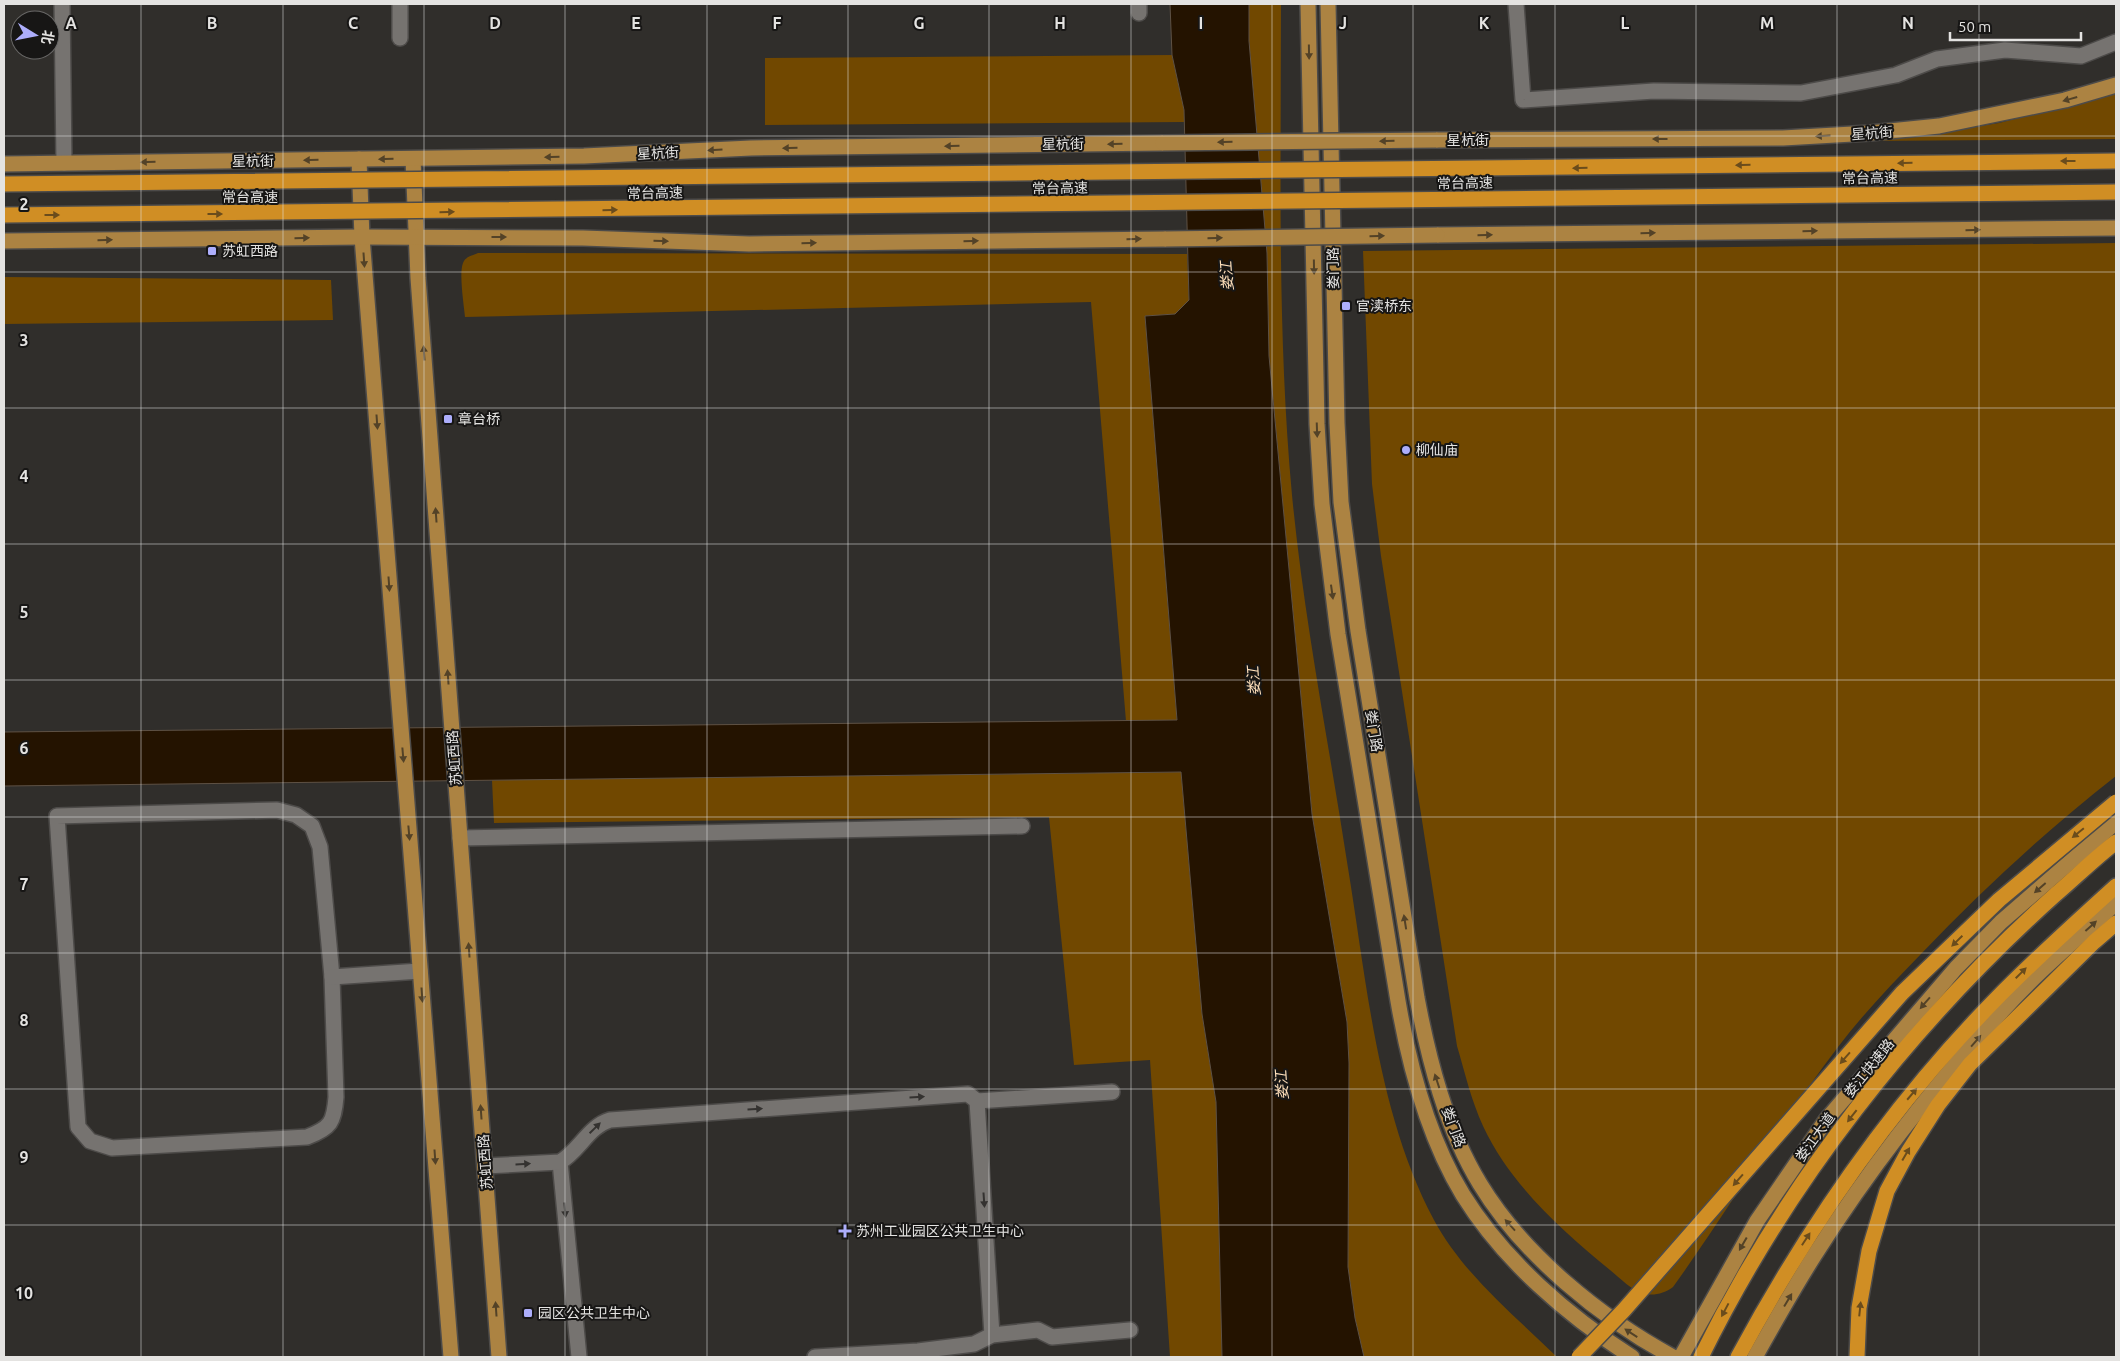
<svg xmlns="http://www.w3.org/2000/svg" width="2120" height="1361" viewBox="0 0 2120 1361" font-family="Ubuntu,'Noto Sans SC',sans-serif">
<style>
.green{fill:#714800}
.water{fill:#241300;stroke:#5e5144}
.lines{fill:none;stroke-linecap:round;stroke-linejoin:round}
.minor-casing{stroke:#4d4b49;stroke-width:18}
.major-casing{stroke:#4d4b49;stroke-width:18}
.highway-casing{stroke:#4d4b49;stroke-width:18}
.minor{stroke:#767370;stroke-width:15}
.major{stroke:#ac8342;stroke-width:15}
.highway{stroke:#d08e24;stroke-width:15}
.major-bridge-casing{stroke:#4d4b49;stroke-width:18;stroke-linecap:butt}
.highway-bridge-casing{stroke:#4d4b49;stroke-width:18;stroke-linecap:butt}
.major-bridge{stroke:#ac8342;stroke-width:15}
.highway-bridge{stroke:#d08e24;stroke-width:15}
.oneway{fill:#534227}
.oneway2{fill:#6a4c1c}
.oneway3{fill:#343230}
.grid{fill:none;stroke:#e4e3e1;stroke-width:1;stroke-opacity:0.55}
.poi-dot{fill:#adaefb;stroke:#171615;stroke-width:2}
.labels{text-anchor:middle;stroke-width:4;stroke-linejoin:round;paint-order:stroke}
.street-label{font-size:14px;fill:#e4e3e1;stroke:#171615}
.poi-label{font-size:14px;fill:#e4e3e1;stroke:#171615;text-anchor:start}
.water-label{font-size:15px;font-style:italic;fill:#fddeb9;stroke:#171615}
.grid-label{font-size:16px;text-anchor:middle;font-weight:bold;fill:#e4e3e1;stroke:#171615;stroke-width:4;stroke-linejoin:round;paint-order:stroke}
</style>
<rect width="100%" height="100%" fill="#302e2b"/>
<g class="green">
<path d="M1249 4H1281C1281 168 1277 332 1292 495 1304 620 1329 744 1348 868 1367 984 1378 1115 1434 1220 1463 1274 1514 1315 1557 1357H1364L1355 1318 1348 1267 1349 1063 1347 1022 1312 814 1269 356 1267 253 1249 41Z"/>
<path d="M1172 55 1184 110V122L765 125V58Z"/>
<path d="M2116 93V139L1864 141 1918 136 1999 123Z"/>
<path d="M2116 243V776C2047 830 1982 890 1921 954 1892 984 1863 1014 1838 1047 1779 1124 1730 1208 1673 1287 1665 1293 1655 1296 1645 1294 1632 1291 1620 1278 1610 1270 1561 1230 1510 1184 1483 1126 1471 1100 1465 1073 1457 1046L1381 556 1372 484 1363 251Z"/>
<path d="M478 253 1187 254 1189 300 1176 314 1145 316 1177 720 1126 721 1091 302 465 317C464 305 458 270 464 261 467 256 474 255 478 253Z"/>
<path d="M4 277 331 280 333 320 4 324Z"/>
<path d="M1181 772 1202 1014 1216 1102 1222 1357H1170L1150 1060 1074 1065 1049 817 494 823 492 780Z"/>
</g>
<path class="water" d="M1170 4H1249V41L1267 253 1269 356 1312 814 1347 1022 1349 1063 1348 1267 1355 1318 1364 1357H1222L1216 1102 1202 1014 1181 772 4 786V732L1177 720 1145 316 1175 314 1189 300 1184 110 1172 55Z"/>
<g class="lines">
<g class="minor-casing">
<g id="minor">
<path d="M62 4 64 163"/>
<path d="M400 4V38"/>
<path d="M1516 4 1523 100 1654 91 1801 93 1896 75 1937 59 2005 50 2081 56 2116 42"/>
<path d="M1139 13V4"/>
<path d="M277 810 296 815 312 826 320 847 332 977 336 1097C334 1122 331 1128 307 1137L112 1148 90 1141 78 1127 57 816Z"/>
<path d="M460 838 1022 826"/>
<path d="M332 977 420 971"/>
<path d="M977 1101 1112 1092"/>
<path d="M560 1162 579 1357"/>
<path d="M485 1166 560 1162C579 1151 589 1126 610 1120L968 1094 977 1101 992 1335"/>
<path d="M815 1357 918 1351 974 1344 992 1335 1038 1330 1052 1337 1130 1330"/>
</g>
</g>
<g class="major-casing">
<g id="major">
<path d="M1308 4 1317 424 1322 504 1338 634 1398 1001C1409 1065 1429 1139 1463 1195 1504 1261 1568 1316 1632 1357"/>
<path d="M1328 4 1337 423 1341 502 1358 631 1417 998C1429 1061 1446 1128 1480 1184 1523 1255 1601 1318 1673 1357"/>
<path d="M1436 140 1783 138 1870 133 1939 126 2065 100 2116 85"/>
<path d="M359 159 362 237 451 1357"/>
<path d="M413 159 418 278 499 1357"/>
<path d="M4 164 584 156 751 148 1163 143"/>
<path d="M1437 235 2116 228"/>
<path d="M4 241 362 237 583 238 749 244 1166 239"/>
<path d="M1681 1357 1757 1221 1826 1120 1956 968 2001 922 2116 822"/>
<path d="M1755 1357C1774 1323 1793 1289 1814 1256 1869 1169 1934 1086 2003 1010 2038 971 2078 938 2116 903"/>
</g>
</g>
<g class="highway-casing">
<g id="highway">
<path d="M1701 1357C1787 1182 1911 1024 2056 894 2076 877 2095 858 2116 842"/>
<path d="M1738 1357C1808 1227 1892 1105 1995 1000 2034 960 2075 923 2116 886"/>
<path d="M1857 1357 1859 1308 1869 1251 1887 1191 1908 1152 1938 1105 1970 1064 2094 942 2116 923"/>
</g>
</g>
<use href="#minor" class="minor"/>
<use href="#major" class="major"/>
<use href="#highway" class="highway"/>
<g class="major-bridge-casing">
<g id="major-bridge">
<path d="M1163 143 1436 140"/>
<path d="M1166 239 1437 235"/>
</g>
</g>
<g class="highway-bridge-casing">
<g id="highway-bridge">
<path d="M4 184 2116 161"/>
<path d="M4 215 2116 192"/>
<path d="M1579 1357 1624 1310 1902 993 1999 900 2116 802"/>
</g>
</g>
<use href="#major-bridge" class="major-bridge"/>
<use href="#highway-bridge" class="highway-bridge"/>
</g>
<defs><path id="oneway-solid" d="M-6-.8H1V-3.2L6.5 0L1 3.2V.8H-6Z" transform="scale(1.25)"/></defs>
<g class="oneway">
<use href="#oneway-solid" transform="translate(1309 52) rotate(89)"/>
<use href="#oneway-solid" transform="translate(2070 99) rotate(164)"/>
<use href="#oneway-solid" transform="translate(1823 136) rotate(177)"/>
<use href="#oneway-solid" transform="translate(1660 139) rotate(180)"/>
<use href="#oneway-solid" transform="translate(1387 141) rotate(179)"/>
<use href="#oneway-solid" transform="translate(1225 142) rotate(179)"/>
<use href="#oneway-solid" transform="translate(1115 144) rotate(179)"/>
<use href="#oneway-solid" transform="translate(952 146) rotate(179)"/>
<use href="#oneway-solid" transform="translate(790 148) rotate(179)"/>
<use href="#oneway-solid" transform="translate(715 150) rotate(177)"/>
<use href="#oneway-solid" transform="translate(552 157) rotate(179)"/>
<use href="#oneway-solid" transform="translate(386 159) rotate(179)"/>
<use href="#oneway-solid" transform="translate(311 160) rotate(179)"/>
<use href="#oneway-solid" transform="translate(148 162) rotate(179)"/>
<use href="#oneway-solid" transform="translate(1973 230) rotate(-1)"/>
<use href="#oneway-solid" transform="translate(1810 231) rotate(-1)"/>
<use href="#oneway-solid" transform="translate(1648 233) rotate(-1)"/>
<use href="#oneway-solid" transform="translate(1485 235) rotate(-1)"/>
<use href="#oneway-solid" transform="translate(1377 236) rotate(-1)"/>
<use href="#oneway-solid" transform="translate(499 237)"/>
<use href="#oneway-solid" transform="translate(302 238) rotate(-1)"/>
<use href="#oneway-solid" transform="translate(1215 238) rotate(-1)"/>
<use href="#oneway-solid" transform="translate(1134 239) rotate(-1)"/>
<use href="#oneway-solid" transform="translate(105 240) rotate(-1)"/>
<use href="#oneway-solid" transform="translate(661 241) rotate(2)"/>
<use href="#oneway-solid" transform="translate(971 241) rotate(-1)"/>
<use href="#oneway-solid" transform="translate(809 243) rotate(-1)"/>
<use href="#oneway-solid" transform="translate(364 260) rotate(86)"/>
<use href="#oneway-solid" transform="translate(1314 267) rotate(89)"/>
<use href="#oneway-solid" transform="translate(424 353) rotate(-94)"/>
<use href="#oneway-solid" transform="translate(377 422) rotate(86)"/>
<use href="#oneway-solid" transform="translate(1317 430) rotate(88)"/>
<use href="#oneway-solid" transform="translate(436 515) rotate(-94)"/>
<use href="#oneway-solid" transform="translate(389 584) rotate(86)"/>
<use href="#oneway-solid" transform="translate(1332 592) rotate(82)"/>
<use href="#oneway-solid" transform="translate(448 677) rotate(-94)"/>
<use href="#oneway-solid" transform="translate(403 755) rotate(85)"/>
<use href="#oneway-solid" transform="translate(409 833) rotate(85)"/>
<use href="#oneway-solid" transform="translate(2040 888) rotate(139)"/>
<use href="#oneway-solid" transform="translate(1405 922) rotate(-99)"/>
<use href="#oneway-solid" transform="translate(2091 926) rotate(-42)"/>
<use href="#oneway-solid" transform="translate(469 950) rotate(-94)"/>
<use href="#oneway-solid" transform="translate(422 995) rotate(86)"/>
<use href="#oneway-solid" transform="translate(1925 1003) rotate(131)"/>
<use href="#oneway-solid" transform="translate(1976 1041) rotate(-49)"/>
<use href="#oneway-solid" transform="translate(1437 1081) rotate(-108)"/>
<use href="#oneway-solid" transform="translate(481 1112) rotate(-94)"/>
<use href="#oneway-solid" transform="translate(435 1157) rotate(86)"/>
<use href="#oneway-solid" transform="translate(1510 1225) rotate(-132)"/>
<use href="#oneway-solid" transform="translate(1743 1244) rotate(120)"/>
<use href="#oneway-solid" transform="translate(1788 1300) rotate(-59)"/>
<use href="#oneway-solid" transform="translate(496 1309) rotate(-94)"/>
<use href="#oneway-solid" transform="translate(1631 1333) rotate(-147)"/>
</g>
<g class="oneway2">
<use href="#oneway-solid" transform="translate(2068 161) rotate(180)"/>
<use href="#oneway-solid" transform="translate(1905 163) rotate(179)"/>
<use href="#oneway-solid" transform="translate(1743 165) rotate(179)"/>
<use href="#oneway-solid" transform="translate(1580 168) rotate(179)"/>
<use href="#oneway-solid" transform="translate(610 210) rotate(-1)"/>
<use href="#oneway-solid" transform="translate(447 212) rotate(-1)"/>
<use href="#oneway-solid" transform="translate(215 214)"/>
<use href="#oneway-solid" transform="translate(52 215)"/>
<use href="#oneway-solid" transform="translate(2078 833) rotate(141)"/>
<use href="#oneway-solid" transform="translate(1957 941) rotate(136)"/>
<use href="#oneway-solid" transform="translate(2021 973) rotate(-45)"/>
<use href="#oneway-solid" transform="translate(1845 1058) rotate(131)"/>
<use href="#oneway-solid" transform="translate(1912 1094) rotate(-50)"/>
<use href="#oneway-solid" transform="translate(1852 1116) rotate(128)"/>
<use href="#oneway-solid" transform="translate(1906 1154) rotate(-60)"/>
<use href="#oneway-solid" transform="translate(1738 1180) rotate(131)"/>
<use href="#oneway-solid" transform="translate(1806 1239) rotate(-57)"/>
<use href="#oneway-solid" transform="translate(1860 1309) rotate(-84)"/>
<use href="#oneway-solid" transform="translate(1725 1310) rotate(118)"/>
</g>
<g class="oneway3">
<use href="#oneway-solid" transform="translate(917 1097) rotate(-4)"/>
<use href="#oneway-solid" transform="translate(755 1109) rotate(-4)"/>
<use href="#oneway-solid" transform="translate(595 1128) rotate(-44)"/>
<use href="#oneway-solid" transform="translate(523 1164) rotate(-3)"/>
<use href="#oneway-solid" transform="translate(984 1200) rotate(86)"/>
<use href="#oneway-solid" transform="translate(565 1210) rotate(85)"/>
</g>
<path class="grid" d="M141 4V1357M283 4V1357M424 4V1357M565 4V1357M707 4V1357M848 4V1357M989 4V1357M1131 4V1357M1272 4V1357M1413 4V1357M1555 4V1357M1696 4V1357M1837 4V1357M1979 4V1357M4 136H2116M4 272H2116M4 408H2116M4 544H2116M4 680H2116M4 817H2116M4 953H2116M4 1089H2116M4 1225H2116"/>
<g class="poi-dot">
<rect x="207" y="246" width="10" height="10" rx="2.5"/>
<rect x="1341" y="301" width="10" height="10" rx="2.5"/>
<rect x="443" y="414" width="10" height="10" rx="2.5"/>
<circle cx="1406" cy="450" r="5"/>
<path d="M842.5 1223.5h5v5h5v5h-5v5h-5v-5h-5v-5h5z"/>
<rect x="523" y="1308" width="10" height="10" rx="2.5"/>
</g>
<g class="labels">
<g class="street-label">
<text transform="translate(1872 133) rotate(-4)" y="5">星杭街</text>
<text x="1468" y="145">星杭街</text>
<text transform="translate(1063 144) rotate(-1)" y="5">星杭街</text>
<text transform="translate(658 153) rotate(-3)" y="5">星杭街</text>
<text transform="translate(253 161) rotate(-1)" y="5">星杭街</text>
<text transform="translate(1870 178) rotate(-1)" y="5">常台高速</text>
<text transform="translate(1465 183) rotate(-1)" y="5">常台高速</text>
<text transform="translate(1060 188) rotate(-1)" y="5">常台高速</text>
<text transform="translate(655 193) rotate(-1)" y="5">常台高速</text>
<text x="250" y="202">常台高速</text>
<text transform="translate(1333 268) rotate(-91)" y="5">娄门路</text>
<text transform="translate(1374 731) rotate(81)" y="5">娄门路</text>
<text transform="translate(454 758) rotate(-94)" y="5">苏虹西路</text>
<text transform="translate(1869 1068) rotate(-51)" y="5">娄江快速路</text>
<text transform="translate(1454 1127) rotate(69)" y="5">娄门路</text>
<text transform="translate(1815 1137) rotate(-54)" y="5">娄江大道</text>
<text transform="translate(485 1162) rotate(-94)" y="5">苏虹西路</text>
</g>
<g class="poi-label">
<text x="222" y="256">苏虹西路</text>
<text x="1356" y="311">官渎桥东</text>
<text x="458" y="424">章台桥</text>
<text x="1416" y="455">柳仙庙</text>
<text x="856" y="1236">苏州工业园区公共卫生中心</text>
<text x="538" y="1318">园区公共卫生中心</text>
</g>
<g class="water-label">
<text transform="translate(1227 276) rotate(-94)" y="5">娄江</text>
<text transform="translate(1254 681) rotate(-94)" y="5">娄江</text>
<text transform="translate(1282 1085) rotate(-94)" y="5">娄江</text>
</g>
</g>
<g class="grid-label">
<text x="71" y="29">A</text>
<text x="212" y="29">B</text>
<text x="353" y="29">C</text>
<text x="495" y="29">D</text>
<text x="636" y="29">E</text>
<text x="777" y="29">F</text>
<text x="919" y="29">G</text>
<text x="1060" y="29">H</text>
<text x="1201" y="29">I</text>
<text x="1343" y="29">J</text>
<text x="1484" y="29">K</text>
<text x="1625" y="29">L</text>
<text x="1767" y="29">M</text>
<text x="1908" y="29">N</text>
<text x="24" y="210">2</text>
<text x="24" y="346">3</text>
<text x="24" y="482">4</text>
<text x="24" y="618">5</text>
<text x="24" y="754">6</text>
<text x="24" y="890">7</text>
<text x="24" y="1026">8</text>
<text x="24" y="1163">9</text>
<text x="24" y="1299">10</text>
</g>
<rect width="2120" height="1361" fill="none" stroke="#e4e3e1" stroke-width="10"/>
<g transform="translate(35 35) rotate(100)"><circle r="24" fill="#171615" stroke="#696867"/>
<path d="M0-4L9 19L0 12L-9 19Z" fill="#adaefb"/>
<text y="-8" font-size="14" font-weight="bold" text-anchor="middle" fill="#e4e3e1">北</text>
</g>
<path d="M1950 32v8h131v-8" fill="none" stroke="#e4e3e1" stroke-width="2.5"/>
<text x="1958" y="32" font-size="15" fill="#e4e3e1" stroke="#171615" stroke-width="4" paint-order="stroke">50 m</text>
</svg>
